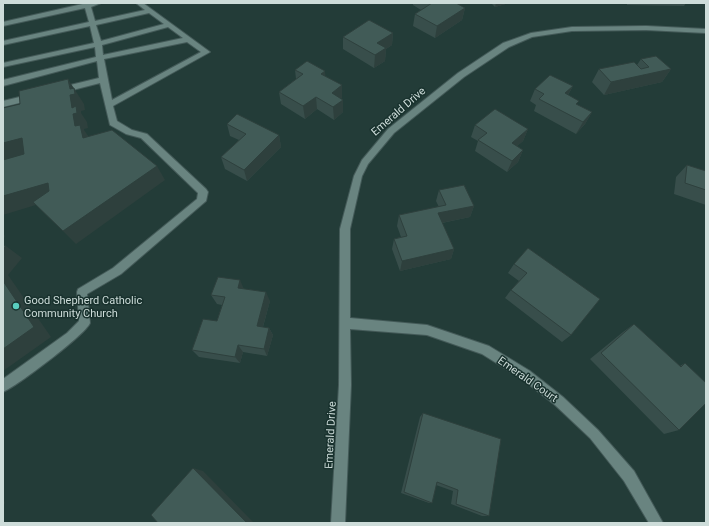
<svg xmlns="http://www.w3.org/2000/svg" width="709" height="526" viewBox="0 0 709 526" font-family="Roboto,sans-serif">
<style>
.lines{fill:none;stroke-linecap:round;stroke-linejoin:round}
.minor-casing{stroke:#445a58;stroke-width:2}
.minor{fill:#698480;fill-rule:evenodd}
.wall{fill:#384e4b}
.shaded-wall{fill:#2e403d}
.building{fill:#415b57;stroke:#2e403d}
.poi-dot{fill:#59cebf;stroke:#19322e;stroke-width:1.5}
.labels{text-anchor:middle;stroke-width:3;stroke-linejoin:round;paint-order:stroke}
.street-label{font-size:11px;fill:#cddcd9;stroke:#19322e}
.poi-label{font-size:11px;fill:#cddcd9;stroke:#19322e;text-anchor:start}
</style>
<rect width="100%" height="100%" fill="#233c38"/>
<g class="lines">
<g class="minor-casing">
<g id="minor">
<path d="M87 3H101L91 7 95 21 145 10 136 3H143L210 52 113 106 117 121 132 130 147 134 206 189 208 192 206 201 121 274 87 294 90 323C85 335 17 386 3 392V379L67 333 79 321 77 292 78 289 113 268 197 199 198 193 141 138 126 134 110 125 100 83 61 93 58 92V88L99 78 97 61 3 86V80L96 57 95 47 3 67V63L94 43 90 26 3 45V41L89 22 85 8 3 26V22ZM149 13 164 24 101 41 96 25ZM168 27 183 38 103 55 102 45ZM187 42 201 52 112 100 104 59Z"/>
<path d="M646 26 706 29V33L646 30 572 31 532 37 509 47 464 77 394 133 368 164 362 176 350 229V318L427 325 489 346 530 371 563 397 598 430 634 471 663 523H649L624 481 590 438 555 405 522 379 482 354 427 335 350 329 351 385 345 523H331L339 385 340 229 354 176 362 160 388 129 458 73 503 43 531 33 572 27Z"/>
<path d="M32 94 35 95V99L3 107V101Z"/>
</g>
</g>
<use href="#minor" class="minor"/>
</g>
<g class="wall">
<path d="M413 3H456L465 8 462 20 435 38 413 26 415 14 421 10 413 5Z"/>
<path d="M491 3H509L495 7Z"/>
<path d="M627 3H686L684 6 627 5Z"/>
<path d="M393 33 392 45 386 49 385 61 374 68 343 49V37Z"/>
<path d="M641 59 671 69 662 82 604 95 592 82 599 69 637 65Z"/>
<path d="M295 70 325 71V76L342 98H341L343 112 334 120 317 109 305 119 281 104 279 92 296 79Z"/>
<path d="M573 86 568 95 577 105 592 112 585 124 576 134 534 111 536 105 530 101 535 89Z"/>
<path d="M227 124 279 135 281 147 247 181 225 169 221 157 239 140 230 136Z"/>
<path d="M475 125 528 129 523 141 517 146 523 150 518 162 507 172 475 151 478 141 471 137Z"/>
<path d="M687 165 704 171 706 168V205L674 194 676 177Z"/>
<path d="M439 190 474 206 470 217 442 223 454 249 451 259 400 271 392 249 394 239 401 237 397 226 399 215 439 207 436 201Z"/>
<path d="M528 248 571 335 562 342 505 298 511 290 519 281 508 273 514 264Z"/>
<path d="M244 289 270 301 263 327 269 328 273 335 267 356 243 352 240 363 199 357 192 350 217 321 222 305 217 304 211 295Z"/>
<path d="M634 324 680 366 685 363 679 430 664 434 590 359 623 332Z"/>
<path d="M423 413 489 516H482L451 504 453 491 436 485 432 503H429L401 493 420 417Z"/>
</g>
<g class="shaded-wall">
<path d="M496 3H509L495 7Z"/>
<path d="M465 8 462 20 435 38 437 26Z"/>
<path d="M393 33 392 45 386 49 385 61 374 68 375 55 377 43Z"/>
<path d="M671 69 662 82 604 95 611 82Z"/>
<path d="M325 71 326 83 321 74Z"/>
<path d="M68 79 84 104 85 110 81 111V113L87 122 88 128 84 129V130L91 140 83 138 75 126 70 95V89Z"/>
<path d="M342 85V98L332 105V93Z"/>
<path d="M573 86 566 98 565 93Z"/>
<path d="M316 97 317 109 305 119 303 106Z"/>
<path d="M343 100V112L334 120 333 107Z"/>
<path d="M592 112 585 124 576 134 583 122Z"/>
<path d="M528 129 523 141 507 155 512 143Z"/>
<path d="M279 135 281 147 247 181 244 170Z"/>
<path d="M22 138 35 153 3 162V143Z"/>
<path d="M523 150 518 162 507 172 512 161Z"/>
<path d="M157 166 165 180 76 244 63 231Z"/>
<path d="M48 183 62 197 3 215V196Z"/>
<path d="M474 206 470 217 436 224 438 213Z"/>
<path d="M3 234 5 236 3 240Z"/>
<path d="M6 246 22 258 8 275 51 337 3 371V249Z"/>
<path d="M454 249 451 259 400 271 402 261Z"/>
<path d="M240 280 244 289 238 288Z"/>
<path d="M266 292 270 301 261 333 257 326Z"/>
<path d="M269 328 273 335 267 356 264 349Z"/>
<path d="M238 345 243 352 240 363 235 357Z"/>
<path d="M193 468 203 471 254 523H247Z"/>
<path d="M3 499 5 503 3 505Z"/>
</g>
<g class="building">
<path d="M432 3H456L465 8 437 26 415 14Z"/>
<path d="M369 20 393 33 377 43 386 48 375 55 343 37Z"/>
<path d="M656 56 671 69 611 82 599 69 634 62 641 69 649 67 641 59Z"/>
<path d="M307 61 325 71 321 74 342 85 332 93 343 100 333 107 316 97 303 106 279 92 303 74 295 70Z"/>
<path d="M550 75 573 86 565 93 579 101 576 104 592 112 583 122 539 99 544 94 535 89Z"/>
<path d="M68 79 70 89 74 88 75 94 70 95 72 108 76 106 77 113 73 114 75 126 80 125 83 138 112 130 157 166 63 231 33 202 49 191 48 183 3 196V160L24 154 22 138 3 143V108L20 104 19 91Z"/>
<path d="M495 109 528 129 512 143 523 150 512 161 478 140 487 133 475 125Z"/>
<path d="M237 114 279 135 244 170 221 157 246 134 227 124Z"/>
<path d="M687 165 706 171V190L685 183Z"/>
<path d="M464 185 474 206 438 213 454 249 402 261 394 239 407 236 399 215 446 205 439 190Z"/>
<path d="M3 246H6L3 249Z"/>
<path d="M528 248 600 299 571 335 511 290 527 273 514 264Z"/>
<path d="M218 277 240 280 238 288 266 292 257 326 269 328 264 349 238 345 235 357 192 350 203 319 217 321 225 297 211 295Z"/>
<path d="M3 281 34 327 3 349Z"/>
<path d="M634 324 681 367 685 363 706 383V403L679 430 601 353Z"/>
<path d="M423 413 501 439 489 516 456 504 458 490 437 482 432 503 404 492Z"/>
<path d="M193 468 247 523H158L151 515Z"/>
</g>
<circle class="poi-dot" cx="16" cy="306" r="4"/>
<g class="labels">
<g class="street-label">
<text transform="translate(398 111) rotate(-41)" y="4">Emerald Drive</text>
<text transform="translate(528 379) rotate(35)" y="4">Emerald Court</text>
<text transform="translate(330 435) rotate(-87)" y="4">Emerald Drive</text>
</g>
<g class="poi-label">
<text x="24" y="304">Good Shepherd Catholic<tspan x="24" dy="13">Community Church</tspan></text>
</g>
</g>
<rect width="709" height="526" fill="none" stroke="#cddcd9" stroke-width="8"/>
</svg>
